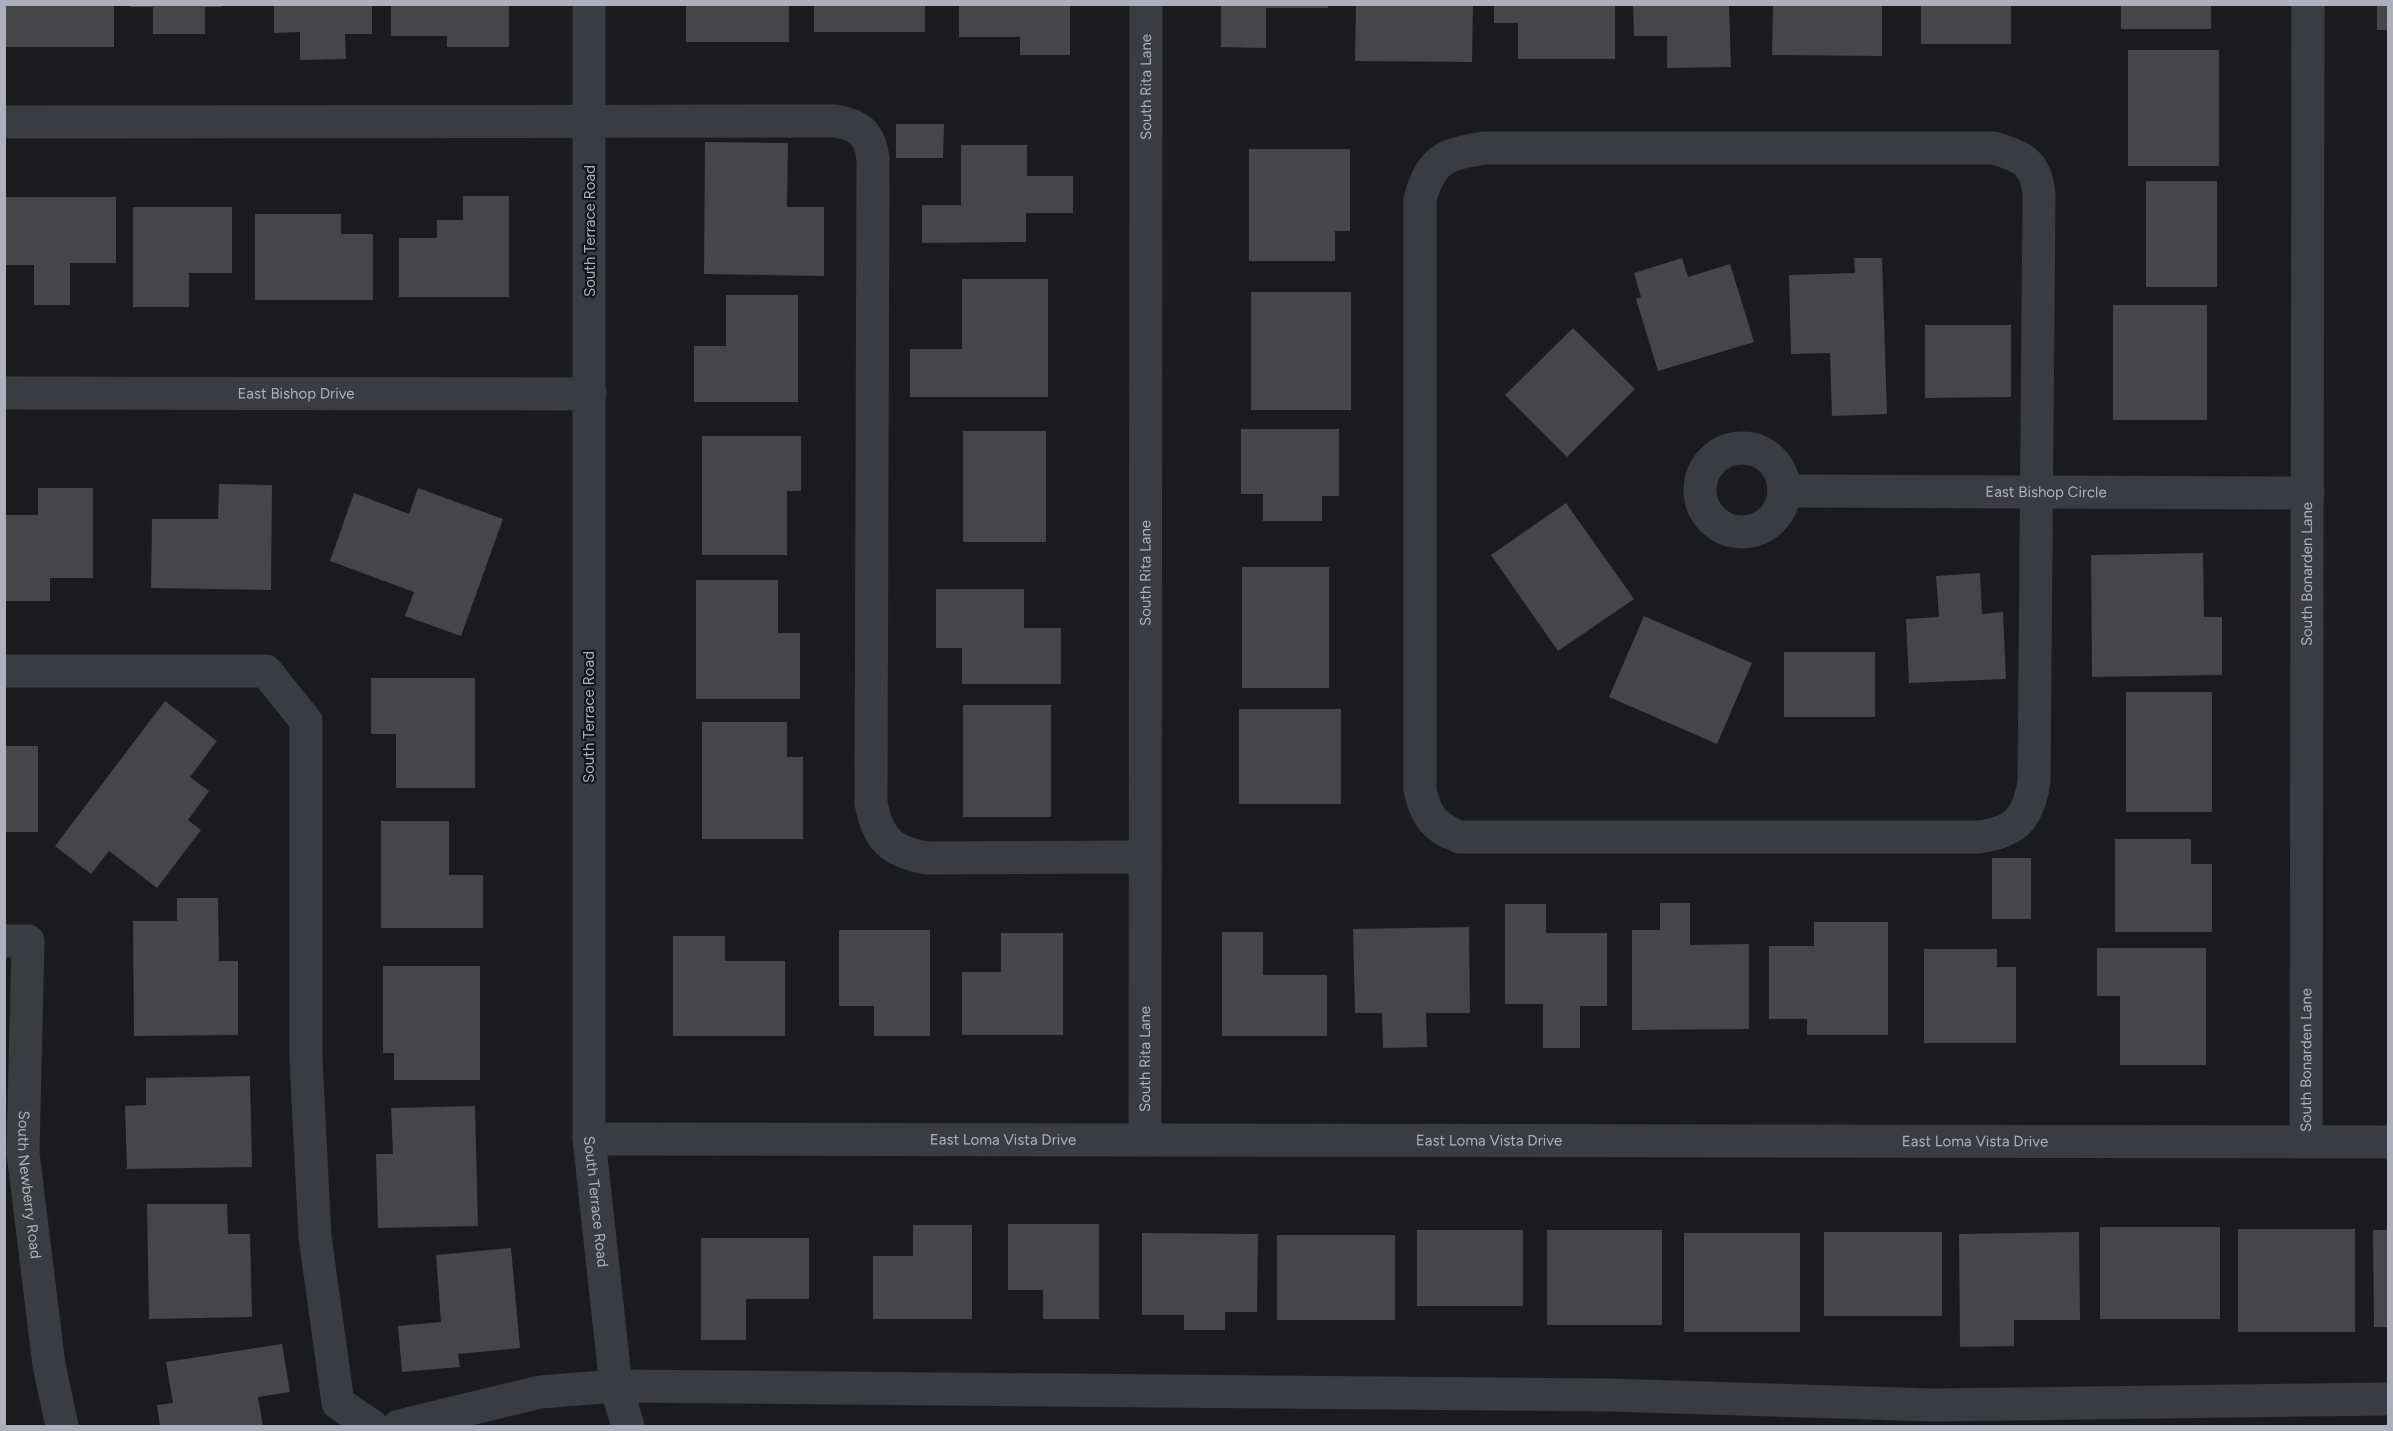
<svg xmlns="http://www.w3.org/2000/svg" width="2393" height="1431" viewBox="0 0 2393 1431" font-family="Figtree,sans-serif">
<style>
.building{fill:#45454a}
.lines{fill:none;stroke-linecap:round;stroke-linejoin:round}
.minor{stroke:#3b3c42;stroke-width:33}
.labels{text-anchor:middle;stroke-width:4.5;stroke-linejoin:round;paint-order:stroke}
.street-label{font-size:15px;fill:#adb0bc;stroke:#161518}
</style>
<rect width="100%" height="100%" fill="#1b1a1d"/>
<g class="building">
<rect x="5" y="4" width="109" height="43"/>
<path d="M130 4H221V7H205V34H153V7H130Z"/>
<path d="M274 4H372V34H345L346 59 300 60V32L274 33Z"/>
<path d="M391 4H509V47H447V36H391Z"/>
<rect x="686" y="4" width="103" height="38"/>
<rect x="814" y="4" width="111" height="28"/>
<path d="M959 4H1070V55H1020V37H959Z"/>
<path d="M1221 4H1328V8H1266V48L1221 47Z"/>
<path d="M1356 4H1473L1472 62 1355 61Z"/>
<path d="M1494 4H1615V59H1518V23H1494Z"/>
<path d="M1633 4H1729L1731 67 1667 68V36H1634Z"/>
<path d="M1773 4H1882V56L1772 55Z"/>
<rect x="1921" y="4" width="90" height="40"/>
<rect x="2121" y="4" width="90" height="25"/>
<rect x="2377" y="4" width="11" height="26"/>
<rect x="2128" y="50" width="91" height="116"/>
<path d="M896 124H944L943 158H896Z"/>
<path d="M705 142 788 143 787 207H824V276L704 274Z"/>
<path d="M961 145H1027V176H1073V213H1026V242L922 243V205H961Z"/>
<path d="M1249 149H1350V231H1335V261H1249Z"/>
<rect x="2146" y="181" width="71" height="106"/>
<path d="M463 196H509V297H399V238H437V220H463Z"/>
<path d="M4 197H116V263H70V305H34V265H5Z"/>
<path d="M133 207H232V273H189V307H133Z"/>
<path d="M255 214H341V234H373V300H255Z"/>
<path d="M1682 258 1688 277 1730 264 1754 342 1658 371 1636 299 1641 297 1634 273Z"/>
<path d="M1854 258H1882L1887 414 1832 416 1830 353 1791 354 1789 275 1855 273Z"/>
<path d="M962 279H1048V397H910V349H962Z"/>
<rect x="1251" y="292" width="100" height="118"/>
<path d="M726 295H798V402H694V346H726Z"/>
<rect x="2113" y="305" width="94" height="115"/>
<path d="M1925 325H2011V397L1925 398Z"/>
<path d="M1573 328 1635 389 1567 457 1505 395Z"/>
<path d="M1241 429H1339V496H1322V521H1263V494H1241Z"/>
<rect x="963" y="431" width="83" height="111"/>
<path d="M702 436H801V491H787V555H702Z"/>
<path d="M219 484 272 485 271 590 151 588 152 519H218Z"/>
<path d="M38 488H93V578H50V601H4V515H38Z"/>
<path d="M418 488 503 519 461 636 405 616 414 592 330 561 354 493 409 514Z"/>
<path d="M1566 503 1634 599 1558 651 1491 555Z"/>
<path d="M2203 553 2204 617H2222V675L2092 677 2091 555Z"/>
<rect x="1242" y="567" width="87" height="121"/>
<path d="M1980 573 1982 614 2003 612 2006 679 1909 683 1906 619 1939 617 1936 576Z"/>
<path d="M696 580H778V633H800V699H696Z"/>
<path d="M936 589H1024V628H1061V684H962V648H936Z"/>
<path d="M1644 616 1752 663 1717 744 1609 697Z"/>
<rect x="1784" y="652" width="91" height="65"/>
<path d="M371 678H475V788H396V734H371Z"/>
<rect x="2126" y="692" width="86" height="120"/>
<path d="M165 701 217 741 190 777 209 791 188 820 201 830 157 888 109 851 91 874 55 846Z"/>
<rect x="963" y="705" width="88" height="112"/>
<rect x="1239" y="709" width="102" height="95"/>
<path d="M702 722H787V757H803V839H702Z"/>
<rect x="4" y="746" width="34" height="86"/>
<path d="M381 821H449V875H483V928H381Z"/>
<path d="M2115 839H2191V864H2212V932H2115Z"/>
<rect x="1992" y="858" width="39" height="61"/>
<path d="M177 898H218L219 961H238V1035L134 1036 133 921H177Z"/>
<path d="M1660 903H1690V945L1749 944V1029L1632 1030V930H1660Z"/>
<path d="M1505 904H1546V933H1607V1006H1580V1048H1543V1004H1505Z"/>
<path d="M1814 922H1888V1035H1807V1019H1769V946H1814Z"/>
<path d="M1469 927 1470 1013H1426L1427 1047 1383 1048 1382 1013H1355L1353 929Z"/>
<path d="M839 930H930V1036H874V1006H839Z"/>
<path d="M1222 932H1263V975H1327V1036H1222Z"/>
<path d="M1001 933H1063V1035H962V972H1001Z"/>
<path d="M673 936H725V961H785V1036H673Z"/>
<path d="M2097 948H2206V1065H2120V996H2097Z"/>
<path d="M1924 949H1997V967H2016V1043H1924Z"/>
<path d="M383 966H480V1080H394V1053H383Z"/>
<path d="M250 1076 252 1167 127 1169 125 1106 146 1105V1078Z"/>
<path d="M475 1106 478 1226 378 1228 376 1154H393L391 1108Z"/>
<path d="M147 1204H227L228 1234H250L252 1317 149 1319Z"/>
<path d="M1008 1224H1099V1319H1043V1290H1008Z"/>
<path d="M913 1225H972V1319H873V1256H913Z"/>
<rect x="2100" y="1227" width="120" height="92"/>
<rect x="2238" y="1229" width="117" height="103"/>
<rect x="1417" y="1230" width="106" height="76"/>
<rect x="1547" y="1230" width="115" height="95"/>
<path d="M2373 1230H2388V1327H2374Z"/>
<rect x="1824" y="1232" width="118" height="84"/>
<path d="M2079 1232 2080 1320H2014V1346L1960 1347 1959 1234Z"/>
<path d="M1142 1233 1258 1234 1257 1312H1225V1330H1184V1315H1142Z"/>
<rect x="1684" y="1233" width="116" height="99"/>
<rect x="1277" y="1235" width="118" height="85"/>
<path d="M701 1238H809V1299H746V1340H701Z"/>
<path d="M511 1248 520 1348 458 1354 460 1367 402 1372 398 1326 441 1322 436 1255Z"/>
<path d="M282 1344 290 1392 258 1397 263 1426H160L157 1405 173 1403 166 1362Z"/>
</g>
<g class="lines">
<g class="minor">
<path id="s1" d="M589 4V1139L616 1386 628 1426"/>
<path d="M4 122 835 121C860 125 870 134 873 159L871 803C878 839 890 851 926 858L1145 857"/>
<path d="M1484 148H1994C2024 157 2037 164 2039 196L2034 782C2028 818 2016 832 1979 837H1460C1435 828 1426 817 1420 790V199C1432 158 1444 155 1484 148Z"/>
<path id="s2" d="M4 393 590 394"/>
<circle cx="1742" cy="490" r="42"/>
<path id="s3" d="M1784 491 2308 493"/>
<path d="M4 671H266L306 721V1060L315 1237 338 1403 372 1426"/>
<path id="s4" d="M4 941H28L23 1153 49 1365 62 1426"/>
<path id="s5" d="M589 1139 2388 1142"/>
<path id="s6" d="M1145 1140 1146 4"/>
<path id="s7" d="M2306 1142 2308 4"/>
<path d="M399 1426 540 1392 616 1386 1609 1395 1933 1405 2388 1399"/>
</g>
</g>
<g class="labels">
<g class="street-label">
<text dy="5" stroke="none"><textPath href="#s6" startOffset="1053">South Rita Lane</textPath></text>
<text transform="translate(590 231) rotate(-90)" y="5">South Terrace Road</text>
<text dy="5" stroke="none"><textPath href="#s2" startOffset="292">East Bishop Drive</textPath></text>
<text dy="5" stroke="none"><textPath href="#s3" startOffset="262">East Bishop Circle</textPath></text>
<text dy="5" stroke="none"><textPath href="#s6" startOffset="567">South Rita Lane</textPath></text>
<text dy="5" stroke="none"><textPath href="#s7" startOffset="568">South Bonarden Lane</textPath></text>
<text transform="translate(589 717) rotate(-90)" y="5">South Terrace Road</text>
<text dy="5" stroke="none"><textPath href="#s6" startOffset="81">South Rita Lane</textPath></text>
<text dy="5" stroke="none"><textPath href="#s7" startOffset="82">South Bonarden Lane</textPath></text>
<text dy="5" stroke="none"><textPath href="#s5" startOffset="414">East Loma Vista Drive</textPath></text>
<text dy="5" stroke="none"><textPath href="#s5" startOffset="900">East Loma Vista Drive</textPath></text>
<text dy="5" stroke="none"><textPath href="#s5" startOffset="1386">East Loma Vista Drive</textPath></text>
<text dy="5" stroke="none"><textPath href="#s4" startOffset="268">South Newberry Road</textPath></text>
<text dy="5" stroke="none"><textPath href="#s1" startOffset="1198">South Terrace Road</textPath></text>
</g>
</g>
<rect width="2393" height="1431" fill="none" stroke="#adb0bc" stroke-width="12"/>
</svg>
